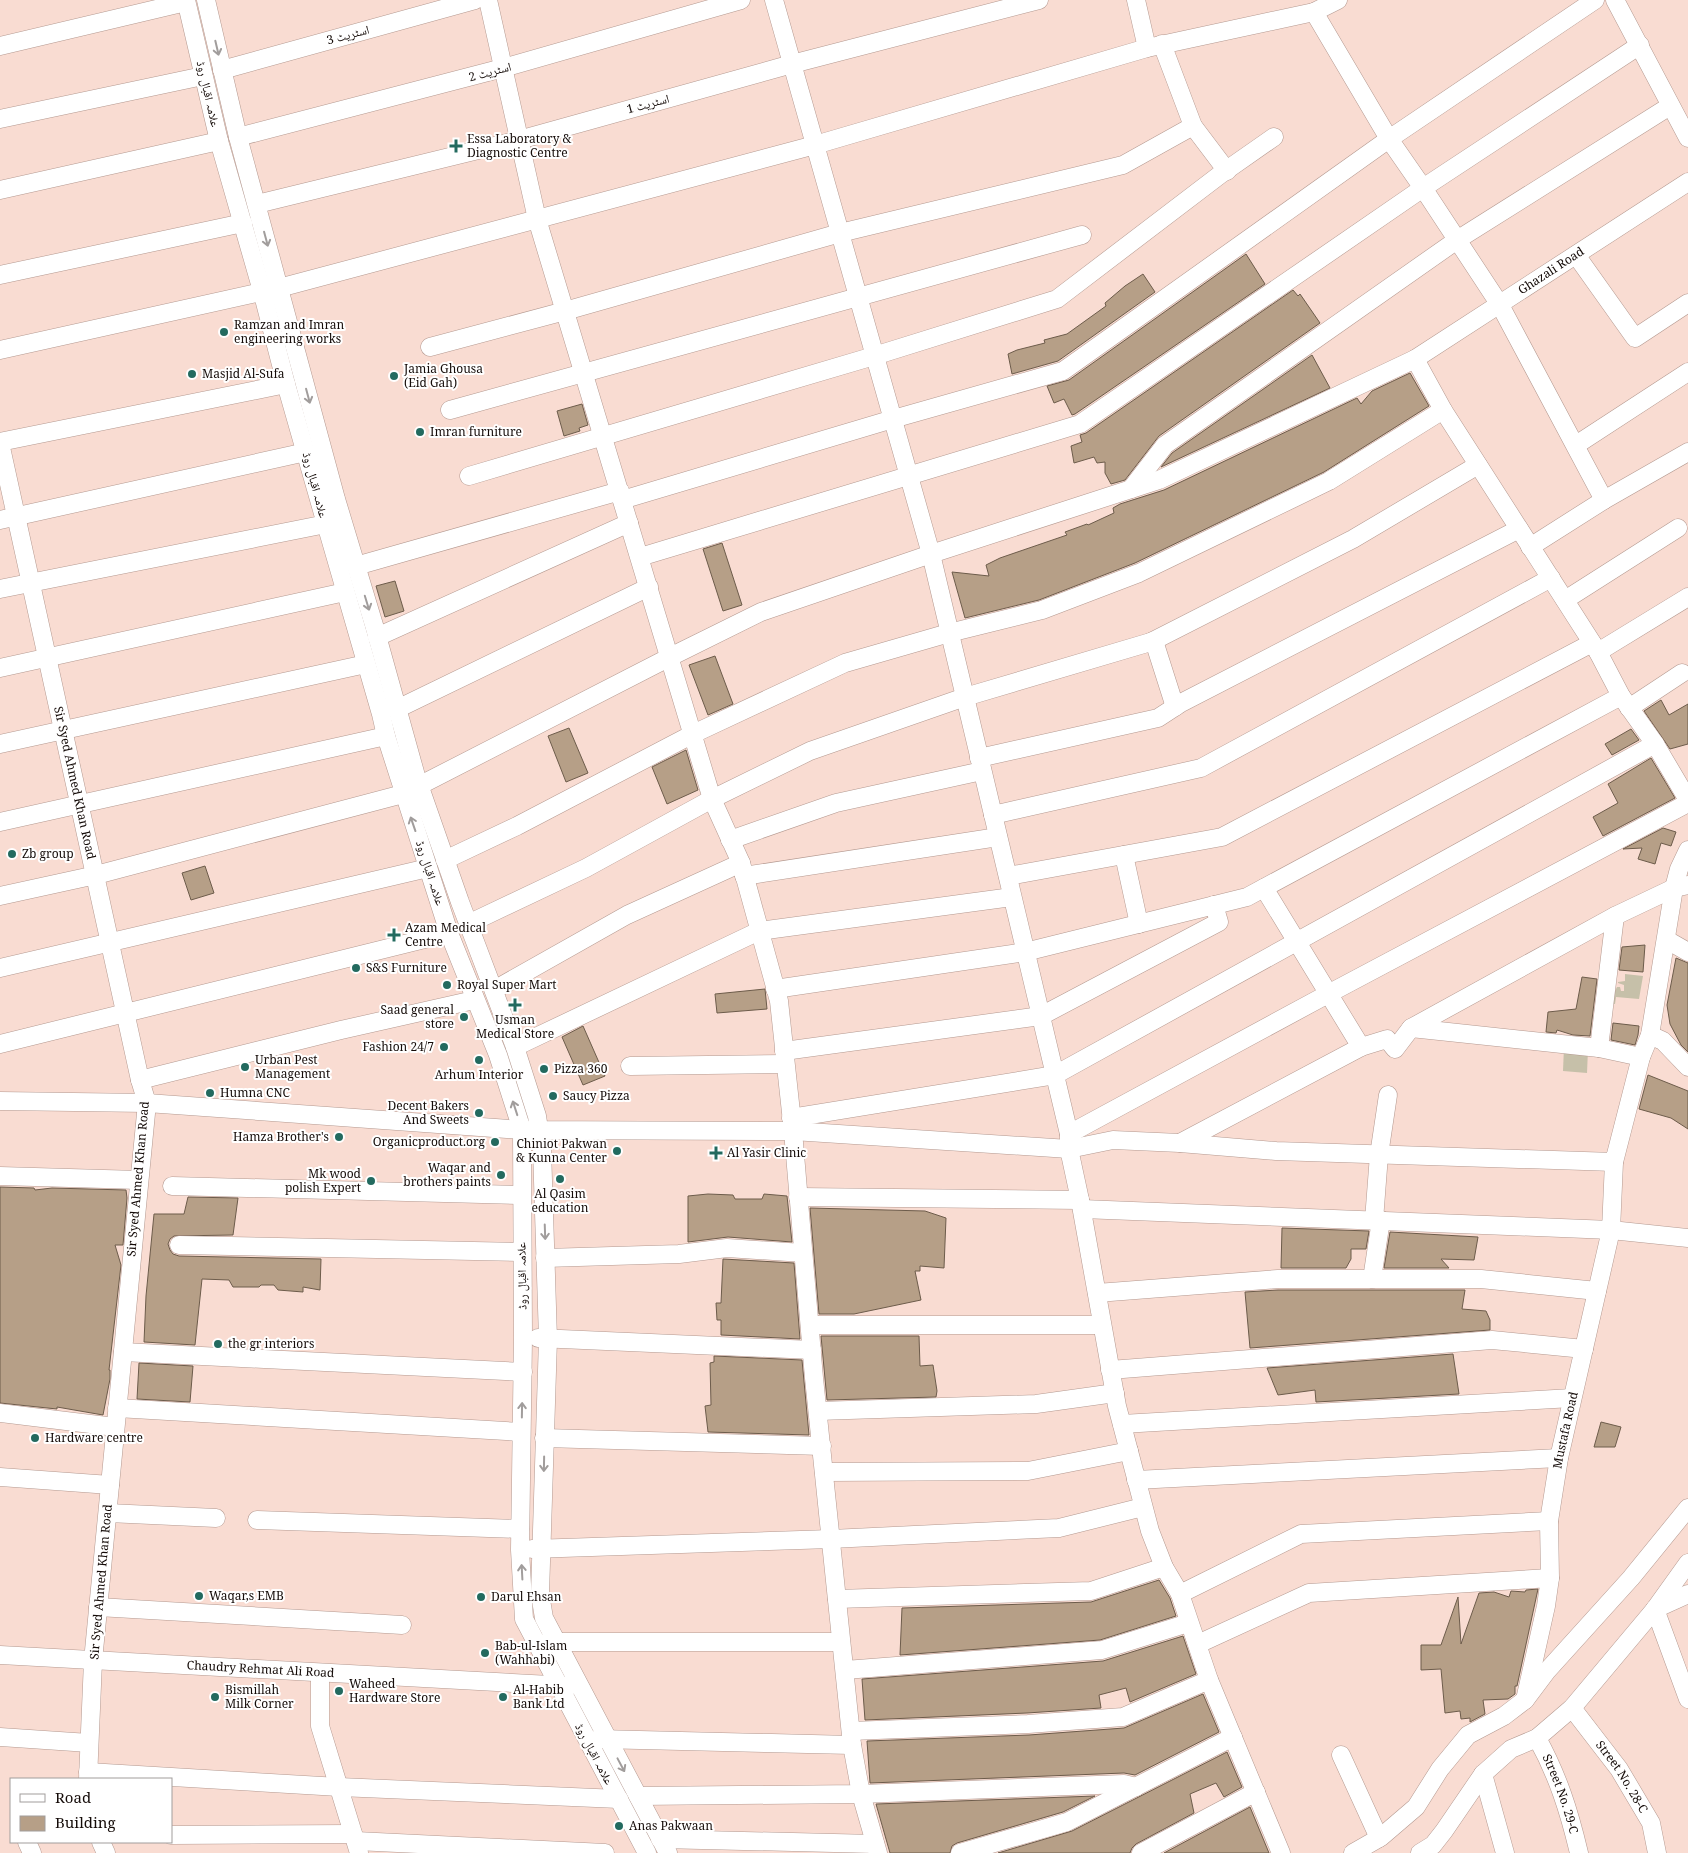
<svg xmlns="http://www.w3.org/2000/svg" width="1688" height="1853" viewBox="0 0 1688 1853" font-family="'Noto Serif','Noto Naskh Arabic',serif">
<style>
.green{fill:#c6c0a9}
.building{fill:#b69f87;stroke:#6d5c4b}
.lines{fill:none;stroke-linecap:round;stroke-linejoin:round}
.minor-casing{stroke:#b49990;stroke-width:19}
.minor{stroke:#fff;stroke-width:18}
.oneway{stroke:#a19d9c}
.poi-dot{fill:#236a5f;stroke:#fff;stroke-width:2}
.labels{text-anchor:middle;stroke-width:4;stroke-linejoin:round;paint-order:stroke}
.street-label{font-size:12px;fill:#140b08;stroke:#fff}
.poi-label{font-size:12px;fill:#140b08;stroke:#fff;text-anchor:start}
</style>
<rect width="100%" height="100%" fill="#f9dcd2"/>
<g class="green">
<path d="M1625 974 1643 976 1639 999 1616 997 1615 1004H1610L1612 991H1615L1617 987H1620L1621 991H1624V985L1618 983V982L1625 981Z"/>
<path d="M1564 1047 1588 1049 1587 1073 1563 1071Z"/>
</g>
<g class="building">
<path d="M1246 254 1265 284 1075 414 1072 415 1064 399 1054 403 1047 386 1069 380Z"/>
<path d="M1143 274 1155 292 1058 361 1012 374 1008 354 1017 350 1045 343 1044 340 1067 334 1106 306 1105 303 1125 286Z"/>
<path d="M1293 290 1298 296 1300 294 1320 323 1159 436 1125 480 1111 484 1105 473V462L1097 463 1094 457 1074 463 1071 446 1082 442 1080 435 1086 433Z"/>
<path d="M1312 355 1330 388 1161 467 1172 453Z"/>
<path d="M1410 373 1429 406 1324 472 1135 563 1039 600 965 618 952 572 989 576 986 565 1000 558 1067 535 1065 532 1087 524 1088 525 1114 513 1113 508 1120 504 1164 490 1357 398 1361 404 1372 391Z"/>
<path d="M582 404 588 425 579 428 580 431 564 436 557 411Z"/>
<path d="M722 543 742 605 723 611 703 549Z"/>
<path d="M395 581 404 611 385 617 376 586Z"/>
<path d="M715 656 733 704 708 715 689 665Z"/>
<path d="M1661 700 1669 715 1688 704V744L1670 749 1644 711Z"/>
<path d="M569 728 588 773 566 782 548 736Z"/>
<path d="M1631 729 1639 740 1612 755 1605 744Z"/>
<path d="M686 750 698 790 667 804 652 767Z"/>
<path d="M1651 758 1675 798 1603 836 1593 817 1618 803 1608 784Z"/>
<path d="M1663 828 1676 832 1671 846 1661 843 1655 864 1638 859 1642 848 1623 849Z"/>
<path d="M205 866 214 893 191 900 182 873Z"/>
<path d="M1645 945 1643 972 1619 970 1622 947Z"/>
<path d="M1676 958 1688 963V1052L1681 1045 1670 1024 1667 1005Z"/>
<path d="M1582 977 1597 979 1590 1036 1573 1035 1557 1030 1556 1033 1546 1032 1548 1012 1576 1009Z"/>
<path d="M765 989 767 1009 717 1013 715 994Z"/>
<path d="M1613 1023 1639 1026 1638 1035 1635 1045 1611 1040Z"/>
<path d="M583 1026 605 1076 583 1085 562 1037Z"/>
<path d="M1648 1075 1688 1091V1129L1671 1118 1639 1109Z"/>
<path d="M0 1187 34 1188 35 1190 52 1188 126 1190 127 1198 123 1245H115L121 1265 109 1370H110V1379L103 1415 57 1407V1409L0 1403Z"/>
<path d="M708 1194 733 1195 735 1199H762L764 1194 787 1196 792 1242 728 1237 688 1242V1196Z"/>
<path d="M188 1197 238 1198 233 1235 174 1236 170 1239 168 1244 170 1250 173 1254 179 1256 321 1259 320 1290 303 1287V1292L278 1290 274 1285H261L259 1287H233L229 1280 202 1279 195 1345 144 1342 146 1296 154 1214H184Z"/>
<path d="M810 1208 925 1211 946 1218 944 1268 920 1266V1271H915L921 1300 854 1314H819Z"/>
<path d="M1282 1228 1369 1231 1366 1249H1351V1259L1346 1268H1281Z"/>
<path d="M1390 1232 1478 1237 1474 1260 1441 1259 1449 1268H1384Z"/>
<path d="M723 1259 794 1263 800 1339 721 1335V1320H717L716 1303H721Z"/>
<path d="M1278 1290H1465L1462 1309 1486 1311 1490 1320V1330L1250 1348 1245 1292Z"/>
<path d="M821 1336H919L920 1366 933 1365 937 1391 936 1397 827 1400Z"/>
<path d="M1453 1354 1459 1394 1316 1402 1315 1390 1278 1395 1267 1368Z"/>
<path d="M714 1356 802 1360 809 1435 708 1432 705 1406 711 1405 710 1363 714 1362Z"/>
<path d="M139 1363 193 1366 190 1402 137 1399Z"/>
<path d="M1601 1422 1621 1427 1615 1447H1594Z"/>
<path d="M1159 1580 1170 1598 1176 1616 1100 1640 900 1655 902 1608 1091 1602Z"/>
<path d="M1538 1589 1517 1686H1515V1694L1508 1699 1483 1700 1485 1714 1470 1722V1718L1461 1719 1460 1711 1445 1713 1441 1669 1421 1670V1645H1441L1458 1597 1461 1644 1479 1593 1494 1592 1509 1597 1511 1591 1525 1592 1526 1590Z"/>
<path d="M1183 1636 1196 1674 1130 1702 1126 1688 1099 1695 1101 1708 1027 1713 865 1720 862 1679 1103 1661Z"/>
<path d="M1203 1694 1219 1732 1135 1775 1124 1773 870 1783 867 1741 1029 1735 1124 1728Z"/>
<path d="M1227 1752 1242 1787 1224 1797 1216 1783 1190 1794 1194 1813 1136 1844 1132 1848 1130 1853H998L1072 1831Z"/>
<path d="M1095 1796 1063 1812 957 1843 952 1846 950 1853H890L876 1804Z"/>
<path d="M1250 1807 1269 1853H1164Z"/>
</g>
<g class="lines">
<g class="minor-casing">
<g id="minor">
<path d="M186 0 219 141 262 291 286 384 326 524 381 714 386 736 449 933 498 1055 522 1130 523 1338 520 1550 524 1619 647 1853"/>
<path d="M206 0 238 137 336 499 374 625 416 776 460 902 515 1047 537 1116 542 1149 548 1339 540 1594 544 1618 668 1853"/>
<path d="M488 0 537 219 712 799 741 863 779 1001 793 1131 814 1378 852 1745 861 1794 878 1853"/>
<path d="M774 0 931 554 1069 1134V1149L1080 1200 1117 1406 1150 1531 1164 1567 1180 1594 1209 1680 1281 1853"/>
<path d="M1136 0 1147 48"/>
<path d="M1615 0 1688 138"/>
<path d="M1314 12 1389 139 1423 188 1500 305 1604 500 1688 452"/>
<path d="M1162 44 1193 126 1227 171"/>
<path d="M0 46 186 2"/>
<path d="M222 70 475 0"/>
<path d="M0 119 203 76"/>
<path d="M238 137 503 68 741 0"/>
<path d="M0 190 219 141"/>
<path d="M257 204 519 140 792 64 1039 0"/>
<path d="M1576 255 1635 338 1688 303"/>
<path d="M0 275 243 223"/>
<path d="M430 347 565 311 840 233 1123 165 1193 126"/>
<path d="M0 350 279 288 815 145 1147 48 1314 12 1338 0"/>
<path d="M1415 359 1443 410 1598 652 1621 696 1655 744 1688 800"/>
<path d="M450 410 1082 235"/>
<path d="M0 442 286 384"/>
<path id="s1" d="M0 443 140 1080 147 1103 93 1661 88 1779"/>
<path d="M1576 445 1688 372"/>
<path d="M469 476 874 356 1057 299 1221 174 1274 137"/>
<path d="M1131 489 1165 445 1457 240 1670 106"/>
<path d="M622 500 893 419 1063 371 1389 139 1595 0"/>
<path d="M0 520 306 452"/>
<path d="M1530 547 1604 500"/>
<path d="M640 557 1080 424 1423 188 1640 45"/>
<path d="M356 566 620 491"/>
<path d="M0 589 326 524"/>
<path d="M1565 600 1678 528"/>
<path d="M377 637 629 523"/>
<path d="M1149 643 1353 539 1478 465"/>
<path d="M1598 652 1688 597"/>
<path d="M0 668 345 592"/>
<path d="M1629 708 1682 673"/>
<path d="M397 709 649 587"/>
<path d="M0 744 366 664"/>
<path d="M979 758 1158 718 1181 703 1519 529"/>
<path d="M993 815 1201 768 1551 578"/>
<path d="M0 822 386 736"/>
<path d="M730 840 836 803 982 771"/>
<path d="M1124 855 1139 924"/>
<path d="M445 860 517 826 693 734 845 663 949 633 1042 610 1139 573 1329 481 1443 410"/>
<path d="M744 876 998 837"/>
<path d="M1008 876 1222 837 1592 643"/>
<path d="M1264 888 1361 1047"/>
<path id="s2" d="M0 896 96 875 403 794 670 657 761 612 931 554 1159 480 1415 359 1688 182"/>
<path d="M468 924 586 868 712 799 810 751 965 697 1154 641 1175 707"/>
<path d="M1667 940 1688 952"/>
<path d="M0 968 428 868"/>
<path d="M775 989 1025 952 1247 897 1621 696"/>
<path d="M494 990 627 915 741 863"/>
<path d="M1411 1028 1599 1048 1641 1057"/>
<path d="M1650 1035 1663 1041 1688 1067"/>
<path d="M0 1044 449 933"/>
<path d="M515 1047 759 931 1012 897"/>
<path d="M1599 1048 1615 916"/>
<path d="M784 1051 1041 1016 1219 922 1214 905"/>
<path d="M630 1066 785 1064"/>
<path d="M140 1080 341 1030 474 1000"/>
<path d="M0 1101 147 1103 522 1130 793 1131 1069 1149 1113 1140 1180 1143 1276 1151 1614 1162 1641 1057 1650 1035 1674 888 1679 869 1688 850"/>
<path d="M791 1118 1055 1075 1655 744"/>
<path d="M1069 1134 1328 994 1688 803"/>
<path d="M1180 1143 1361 1047 1387 1039 1395 1049 1411 1028 1615 916 1674 888 1688 885"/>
<path d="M0 1176 139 1180"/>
<path d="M172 1186 521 1195"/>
<path d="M798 1197 1080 1200"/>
<path d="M1082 1209 1611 1230 1688 1238"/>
<path d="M1374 1220 1379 1155 1388 1095"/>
<path d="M179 1245 522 1252"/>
<path d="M545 1258 679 1254 727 1248 803 1253"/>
<path d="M1372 1279 1381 1220"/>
<path d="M1097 1293 1278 1279H1481L1597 1291"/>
<path d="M810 1325H1102"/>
<path d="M538 1338 812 1350"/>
<path d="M123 1352 523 1372"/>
<path d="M1110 1370 1492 1340 1584 1349"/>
<path d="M117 1408 521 1432"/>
<path d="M818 1411 1036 1404 1115 1393"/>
<path d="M0 1413 115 1427"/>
<path d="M1122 1424 1572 1398"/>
<path d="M544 1438 822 1446"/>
<path d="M824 1472 1028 1471 1129 1451"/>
<path d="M0 1477 110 1485"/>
<path d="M1136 1480 1559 1458"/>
<path d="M108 1513 216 1518"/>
<path d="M257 1520 520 1529"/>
<path d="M532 1549 831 1539 1059 1528 1143 1507"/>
<path d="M1180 1594 1301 1534 1549 1521"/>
<path d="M837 1599 1091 1591 1164 1567"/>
<path d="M98 1607 402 1625"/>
<path d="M1655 1609 1688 1699"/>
<path d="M1655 1609 1688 1594"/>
<path d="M547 1642H841"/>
<path d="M1198 1644 1309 1593 1550 1578"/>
<path id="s3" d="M0 1655 569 1686"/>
<path d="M845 1670 1102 1650 1182 1625 1188 1621"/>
<path d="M320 1673V1726L359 1853"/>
<path id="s4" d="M1525 1700 1546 1606 1550 1578 1549 1521 1559 1458 1611 1230 1614 1162"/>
<path id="s5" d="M1572 1708 1619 1769 1651 1823 1657 1853"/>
<path d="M851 1731 1028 1724 1123 1717 1209 1680"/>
<path d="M0 1737 89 1743"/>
<path id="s6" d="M1537 1738C1558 1776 1569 1811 1579 1853"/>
<path d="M598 1739 852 1745"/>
<path d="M1341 1755 1379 1838"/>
<path d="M88 1772 339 1787 619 1799"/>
<path d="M1483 1774 1505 1853"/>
<path d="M638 1796 861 1794 1124 1784 1136 1787"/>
<path d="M171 1835 353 1834"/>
<path d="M660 1839 875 1844"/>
<path d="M356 1841 605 1853"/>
<path d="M27 1842 32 1853"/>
<path d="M101 1842 106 1853"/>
<path d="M960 1853 1067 1822 1233 1737"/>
<path d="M1141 1853 1256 1792"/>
<path d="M1353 1853 1381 1837 1416 1807 1440 1769 1468 1735 1504 1716 1525 1700 1546 1672 1631 1578 1688 1508"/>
<path d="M1420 1853 1433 1845 1444 1831 1483 1774 1511 1749 1537 1738 1572 1708 1655 1609 1688 1563"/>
</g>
</g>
<use href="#minor" class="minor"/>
</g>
<defs><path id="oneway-shaft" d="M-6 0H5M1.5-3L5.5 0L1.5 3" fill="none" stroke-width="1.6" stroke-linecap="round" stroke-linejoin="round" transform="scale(1.25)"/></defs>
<g class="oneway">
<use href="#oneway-shaft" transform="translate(217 48) rotate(77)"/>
<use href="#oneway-shaft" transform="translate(266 239) rotate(75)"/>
<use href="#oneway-shaft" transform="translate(308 396) rotate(75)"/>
<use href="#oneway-shaft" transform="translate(367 603) rotate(73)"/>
<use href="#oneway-shaft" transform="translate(413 824) rotate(-109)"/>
<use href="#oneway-shaft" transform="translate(515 1108) rotate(-108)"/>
<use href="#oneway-shaft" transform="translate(545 1232) rotate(88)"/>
<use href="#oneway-shaft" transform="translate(522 1410) rotate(-89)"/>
<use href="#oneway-shaft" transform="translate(544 1464) rotate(91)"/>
<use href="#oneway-shaft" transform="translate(522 1572) rotate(-93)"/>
<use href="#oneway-shaft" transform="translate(621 1765) rotate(62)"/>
</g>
<g class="poi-dot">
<path d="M453.5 138.5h5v5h5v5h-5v5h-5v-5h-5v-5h5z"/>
<circle cx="224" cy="332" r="5"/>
<circle cx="192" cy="374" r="5"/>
<circle cx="394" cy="376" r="5"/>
<circle cx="420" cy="432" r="5"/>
<circle cx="12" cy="854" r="5"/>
<path d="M391.5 927.5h5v5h5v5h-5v5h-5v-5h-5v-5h5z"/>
<circle cx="356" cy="968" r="5"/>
<circle cx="447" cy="985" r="5"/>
<path d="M512.5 997.5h5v5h5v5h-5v5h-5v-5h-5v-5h5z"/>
<circle cx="464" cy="1017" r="5"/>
<circle cx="444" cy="1047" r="5"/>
<circle cx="479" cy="1060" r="5"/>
<circle cx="245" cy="1067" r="5"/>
<circle cx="544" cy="1069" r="5"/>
<circle cx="210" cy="1093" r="5"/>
<circle cx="553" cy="1096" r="5"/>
<circle cx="479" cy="1113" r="5"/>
<circle cx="339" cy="1137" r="5"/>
<circle cx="495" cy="1142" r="5"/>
<circle cx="617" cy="1151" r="5"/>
<path d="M713.5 1145.5h5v5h5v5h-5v5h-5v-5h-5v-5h5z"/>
<circle cx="501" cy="1175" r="5"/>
<circle cx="560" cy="1179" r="5"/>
<circle cx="371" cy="1181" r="5"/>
<circle cx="218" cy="1344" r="5"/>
<circle cx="35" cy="1438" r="5"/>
<circle cx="199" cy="1596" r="5"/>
<circle cx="481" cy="1597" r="5"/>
<circle cx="485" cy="1653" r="5"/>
<circle cx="339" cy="1691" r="5"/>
<circle cx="215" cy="1697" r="5"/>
<circle cx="503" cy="1697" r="5"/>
<circle cx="619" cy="1826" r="5"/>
</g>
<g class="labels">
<g class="street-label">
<text transform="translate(348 35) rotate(-15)" y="4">اسٹریٹ 3</text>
<text transform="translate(490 72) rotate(-15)" y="4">اسٹریٹ 2</text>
<text transform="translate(208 94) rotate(77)" y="4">علامہ اقبال روڈ</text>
<text transform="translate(648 104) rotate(-15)" y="4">اسٹریٹ 1</text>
<text dy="4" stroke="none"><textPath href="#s2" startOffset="1682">Ghazali Road</textPath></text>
<text transform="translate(315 485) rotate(75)" y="4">علامہ اقبال روڈ</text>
<text dy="4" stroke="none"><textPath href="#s1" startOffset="348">Sir Syed Ahmed Khan Road</textPath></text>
<text transform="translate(430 873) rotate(72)" y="4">علامہ اقبال روڈ</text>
<text transform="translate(138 1179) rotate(-85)" y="4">Sir Syed Ahmed Khan Road</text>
<text transform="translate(522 1276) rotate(-91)" y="4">علامہ اقبال روڈ</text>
<text dy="4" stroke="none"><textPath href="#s4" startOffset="274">Mustafa Road</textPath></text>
<text transform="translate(101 1582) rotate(-85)" y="4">Sir Syed Ahmed Khan Road</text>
<text dy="4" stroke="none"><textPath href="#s3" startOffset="261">Chaudry Rehmat Ali Road</textPath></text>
<text transform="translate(594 1754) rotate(62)" y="4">علامہ اقبال روڈ</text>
<text dy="4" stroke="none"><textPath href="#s5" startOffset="85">Street No. 28-C</textPath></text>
<text dy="4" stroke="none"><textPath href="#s6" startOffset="61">Street No. 29-C</textPath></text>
</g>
<g class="poi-label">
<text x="467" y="143">Essa Laboratory &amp;<tspan x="467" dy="14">Diagnostic Centre</tspan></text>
<text x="234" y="329">Ramzan and Imran<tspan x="234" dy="14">engineering works</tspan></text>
<text x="404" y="373">Jamia Ghousa<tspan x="404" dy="14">(Eid Gah)</tspan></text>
<text x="202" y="378">Masjid Al-Sufa</text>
<text x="430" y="436">Imran furniture</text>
<text x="22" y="858">Zb group</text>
<text x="405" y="932">Azam Medical<tspan x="405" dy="14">Centre</tspan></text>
<text x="366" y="972">S&amp;S Furniture</text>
<text x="457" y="989">Royal Super Mart</text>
<text x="454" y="1014" text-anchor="end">Saad general<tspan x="454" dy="14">store</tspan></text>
<text x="515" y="1024" text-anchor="middle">Usman<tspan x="515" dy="14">Medical Store</tspan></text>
<text x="434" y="1051" text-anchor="end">Fashion 24/7</text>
<text x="255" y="1064">Urban Pest<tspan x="255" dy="14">Management</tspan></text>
<text x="554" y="1073">Pizza 360</text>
<text x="479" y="1079" text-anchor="middle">Arhum Interior</text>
<text x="220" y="1097">Humna CNC</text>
<text x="563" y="1100">Saucy Pizza</text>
<text x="469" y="1110" text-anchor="end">Decent Bakers<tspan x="469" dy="14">And Sweets</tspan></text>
<text x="329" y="1141" text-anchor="end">Hamza Brother's</text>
<text x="485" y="1146" text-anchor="end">Organicproduct.org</text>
<text x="607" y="1148" text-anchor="end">Chiniot Pakwan<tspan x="607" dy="14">&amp; Kunna Center</tspan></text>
<text x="727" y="1157">Al Yasir Clinic</text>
<text x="491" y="1172" text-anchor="end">Waqar and<tspan x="491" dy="14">brothers paints</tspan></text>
<text x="361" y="1178" text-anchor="end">Mk wood<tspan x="361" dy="14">polish Expert</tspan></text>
<text x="560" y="1198" text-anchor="middle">Al Qasim<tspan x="560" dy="14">education</tspan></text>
<text x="228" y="1348">the gr interiors</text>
<text x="45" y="1442">Hardware centre</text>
<text x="209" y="1600">Waqar,s EMB</text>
<text x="491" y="1601">Darul Ehsan</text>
<text x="495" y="1650">Bab-ul-Islam<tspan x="495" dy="14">(Wahhabi)</tspan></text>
<text x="349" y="1688">Waheed<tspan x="349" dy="14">Hardware Store</tspan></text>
<text x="225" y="1694">Bismillah<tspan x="225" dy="14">Milk Corner</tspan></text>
<text x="513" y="1694">Al-Habib<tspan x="513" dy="14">Bank Ltd</tspan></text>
<text x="629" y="1830">Anas Pakwaan</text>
</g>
</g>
<rect x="10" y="1778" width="162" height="65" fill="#ffffff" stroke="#a19d9c"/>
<rect x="20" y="1794" width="25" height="8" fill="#ffffff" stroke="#a19d9c"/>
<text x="55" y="1803" font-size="15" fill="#140b08">Road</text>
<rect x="20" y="1816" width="25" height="15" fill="#b69f87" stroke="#a19d9c"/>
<text x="55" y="1828" font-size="15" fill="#140b08">Building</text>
</svg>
